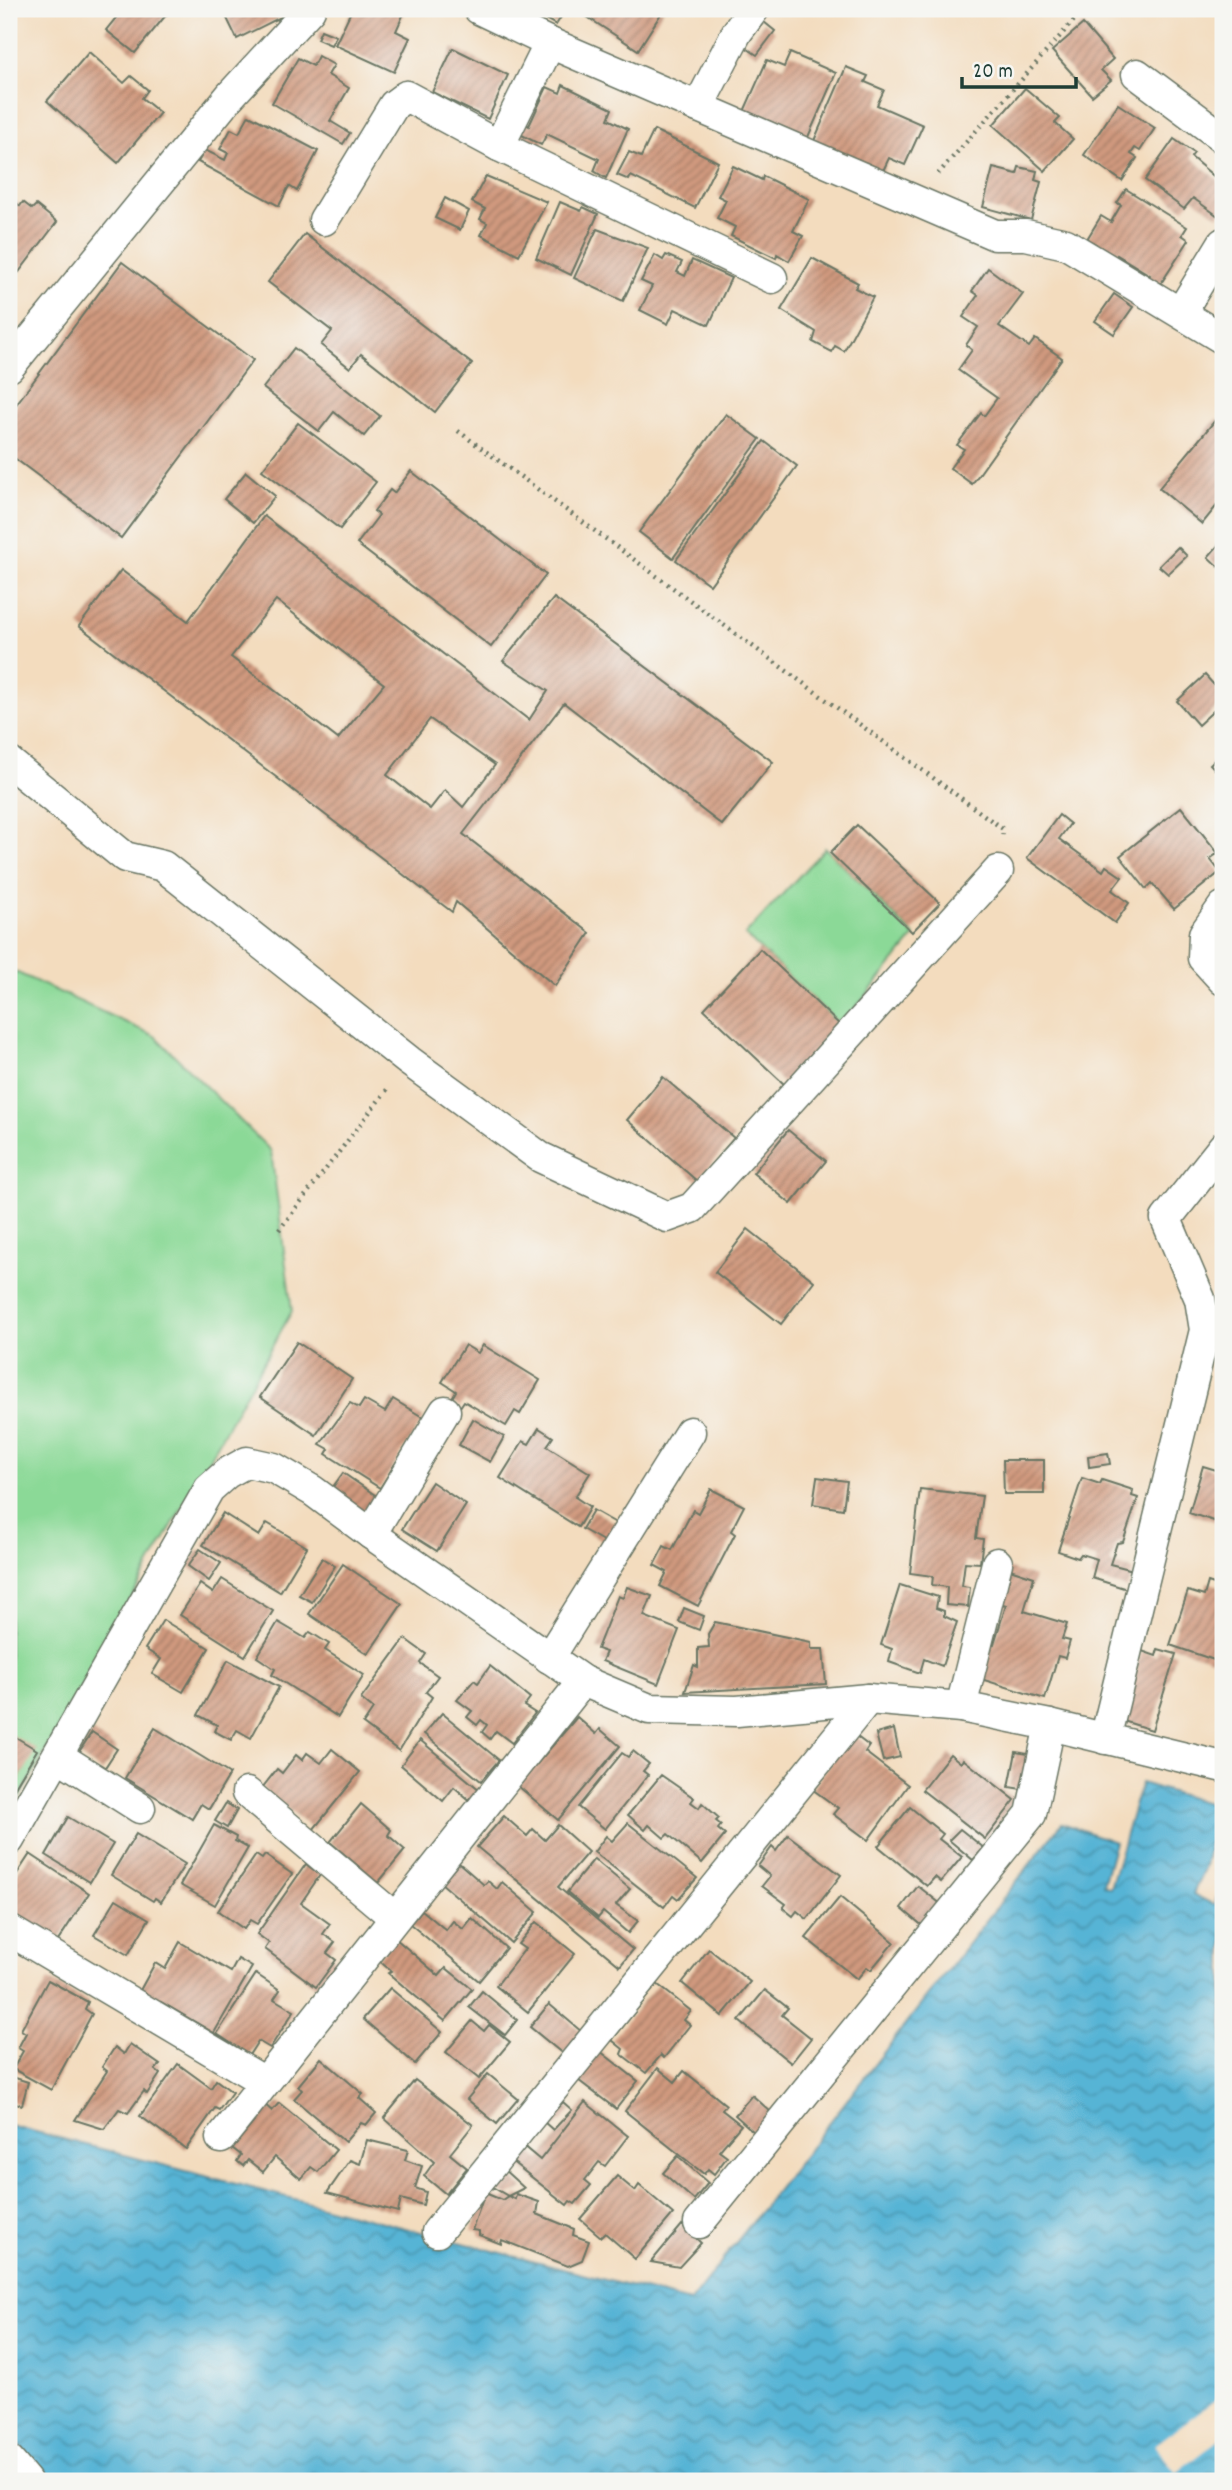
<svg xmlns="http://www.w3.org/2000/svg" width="1232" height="2490" viewBox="0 0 1232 2490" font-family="Dekko,sans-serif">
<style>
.park{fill:#8bd997;stroke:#558b66;stroke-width:2}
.water{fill:url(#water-waves);stroke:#3b7884;stroke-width:2}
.pier{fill:#f3dcbe}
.building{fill:url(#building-hatch);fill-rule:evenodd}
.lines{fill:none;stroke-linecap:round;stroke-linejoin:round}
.street-casing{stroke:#697564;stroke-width:33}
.path{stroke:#697564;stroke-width:4.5;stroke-dasharray:2 5;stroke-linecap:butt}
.street{stroke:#fff;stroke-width:30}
</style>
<defs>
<pattern id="water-waves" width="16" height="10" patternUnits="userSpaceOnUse" patternTransform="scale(1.75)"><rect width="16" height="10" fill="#57b4d5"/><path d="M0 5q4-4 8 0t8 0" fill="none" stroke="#4794ae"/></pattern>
<pattern id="building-hatch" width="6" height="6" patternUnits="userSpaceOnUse" patternTransform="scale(1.75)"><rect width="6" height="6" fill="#d0997e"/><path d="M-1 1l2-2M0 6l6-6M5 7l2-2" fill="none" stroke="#a87e68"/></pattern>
</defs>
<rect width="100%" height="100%" fill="#f6f6f2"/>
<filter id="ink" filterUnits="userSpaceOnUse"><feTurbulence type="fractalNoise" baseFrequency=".0143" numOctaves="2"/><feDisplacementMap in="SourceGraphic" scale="14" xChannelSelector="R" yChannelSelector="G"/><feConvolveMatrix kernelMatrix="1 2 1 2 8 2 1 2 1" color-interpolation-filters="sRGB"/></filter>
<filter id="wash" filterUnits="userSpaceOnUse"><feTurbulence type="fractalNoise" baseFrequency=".00686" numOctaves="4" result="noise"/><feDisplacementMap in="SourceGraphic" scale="28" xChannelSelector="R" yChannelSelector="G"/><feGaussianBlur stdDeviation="1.57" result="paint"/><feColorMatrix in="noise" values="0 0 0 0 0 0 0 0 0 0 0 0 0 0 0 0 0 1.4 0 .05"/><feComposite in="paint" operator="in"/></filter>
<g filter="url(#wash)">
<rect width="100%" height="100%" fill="#f3dcbe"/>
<g class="park">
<path d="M825 848 915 936 841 1026 745 935Z"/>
<path d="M9 969 155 1036 271 1151 292 1311 9 1817Z"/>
</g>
<path class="water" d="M1141 1783 1217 1806 1205 1866 1193 1894 1214 1905 1223 1885V2481H52L9 2434V2125L690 2302 1062 1823 1115 1842 1103 1885 1110 1888Z"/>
<path class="pier" d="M1223 2394V2437L1176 2473 1155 2445Z"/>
<g id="blocks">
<g class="building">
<path d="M123 9H171L135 53 106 30Z"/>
<path d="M282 9 285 15 237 39 223 10Z"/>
<path d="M352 9 405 11 396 31 410 38 394 72 335 45Z"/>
<path d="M527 9H566L556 25Z"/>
<path d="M583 9H664L638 50 581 13Z"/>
<path d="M764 22 775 31 757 55 745 47Z"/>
<path d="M1083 24 1113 59 1101 70 1111 80 1092 96 1052 51Z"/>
<path d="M321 30 336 36 331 45 317 39Z"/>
<path d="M453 48 508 75 488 119 432 92Z"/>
<path d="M89 52 124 83 131 76 148 90 142 98 160 113 118 163 47 101Z"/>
<path d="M790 53 836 73 805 144 742 116 767 60 784 67Z"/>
<path d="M318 56 334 65 328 75 349 88 330 121 350 133 343 144 272 103 298 58 313 66Z"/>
<path d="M846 67 868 76 865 82 884 90 877 105 923 125 905 165 889 158 882 173 813 143Z"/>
<path d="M563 85 612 109 608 119 628 129 606 178 594 171 599 159 547 134 541 145 516 132 522 121 529 126 547 87 560 93Z"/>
<path d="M1025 88 1060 118 1055 123 1073 139 1045 171 993 125Z"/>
<path d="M1118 104 1155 128 1140 151 1135 148 1131 154 1137 158 1122 181 1084 155Z"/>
<path d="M249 115 318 151 297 191 289 186 279 206 198 162 205 150 225 160 228 153 220 149 231 129 239 133Z"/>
<path d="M654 130 718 162 695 208 631 176 629 180 617 175 629 152 641 157Z"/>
<path d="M1174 139 1194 153 1191 157 1223 184V210L1218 216 1193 198 1184 209 1145 180Z"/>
<path d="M733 166 762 180 763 176 809 199 793 231 803 236 789 261 777 254 776 258 731 236 735 227 717 218 726 200 718 196Z"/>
<path d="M1019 167 1037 171 1035 180 1041 182 1031 220 983 207 993 168 1017 174Z"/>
<path d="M486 176 547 202 519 255 481 235 487 223 480 219 485 209 472 202Z"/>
<path d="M1126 189 1187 227 1182 235 1189 240 1158 288 1146 281 1150 275 1117 255 1113 262 1093 249 1096 244 1087 239 1101 216 1111 222 1121 205 1117 203Z"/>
<path d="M9 197 20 206 23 202 32 209 36 205 57 222 19 272 9 264Z"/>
<path d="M445 198 469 211 460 230 435 218Z"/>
<path d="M560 202 581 211 583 207 598 214 571 275 536 258Z"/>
<path d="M597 229 648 248 623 301 574 278Z"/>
<path d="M305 234 472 364 435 412 361 354 350 368 321 345 332 331 268 282Z"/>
<path d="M655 255 663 260 666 255 682 262 677 272 685 276 692 260 731 278 709 325 675 309 668 324 640 310 652 286 641 281Z"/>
<path d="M812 258 858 283 855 288 873 297 844 351 835 346 832 352 813 342 816 332 781 310Z"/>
<path d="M122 262 253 360 121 538 9 454V414Z"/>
<path d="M988 268 1023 294 999 326 1029 347 1035 339 1062 358 972 484 950 468 964 449 957 445 981 413 984 416 997 398 958 370 972 350 966 345 978 327 963 317 978 295 972 291Z"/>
<path d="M1114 294 1133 307 1114 334 1095 321Z"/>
<path d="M294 348 380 416 364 436 334 412 319 431 263 388Z"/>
<path d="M726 414 760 439 673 558 639 532Z"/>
<path d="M1217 418 1223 423V498L1202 524 1159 488Z"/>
<path d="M298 423 376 482 340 529 262 470Z"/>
<path d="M764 441 797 466 710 585 676 560Z"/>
<path d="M411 471 546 575 491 647 357 544 379 515 374 511 390 490 394 493Z"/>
<path d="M246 472 275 496 253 523 224 499Z"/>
<path d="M264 516 529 720 548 691 503 661 554 598 773 762 722 825 564 703 463 834 590 933 555 986 456 902 452 912 79 626 121 570 188 621ZM276 600 384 684 338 739 231 657ZM430 719 495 765 463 807 445 790 430 809 387 775Z"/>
<path d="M1223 540V571L1208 557Z"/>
<path d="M1178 547 1187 556 1168 574 1159 566Z"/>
<path d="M1205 675 1223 695V702L1198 725 1177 701Z"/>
<path d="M1223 752V778L1210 764Z"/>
<path d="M1181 807 1218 853 1210 859 1220 872 1174 909 1152 883 1146 889 1120 856Z"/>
<path d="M1059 815 1070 824 1059 839 1103 871 1106 866 1122 877 1112 890 1129 903 1115 923 1027 858Z"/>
<path d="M857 825 940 903 912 932 830 853Z"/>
<path d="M760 949 841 1026 785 1085 704 1009Z"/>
<path d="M663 1077 734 1138 697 1181 627 1120Z"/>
<path d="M788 1130 826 1161 791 1204 753 1173Z"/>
<path d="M748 1229 814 1281 781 1324 715 1272Z"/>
<path d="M297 1342 352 1379 316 1435 260 1397Z"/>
<path d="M465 1345 478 1353 483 1345 540 1380 520 1414 515 1411 506 1426 464 1401 460 1407 450 1401 456 1391 442 1382Z"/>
<path d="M393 1399 424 1418 380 1488 326 1454 329 1449 320 1444 350 1403 359 1408 364 1400 385 1412Z"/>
<path d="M473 1419 504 1437 490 1462 459 1445Z"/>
<path d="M539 1428 553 1437 547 1446 590 1473 575 1497 590 1507 578 1527 500 1478 523 1441 529 1444Z"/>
<path d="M1108 1453 1110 1464 1089 1467 1088 1456Z"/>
<path d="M1003 1460H1044V1494H1004Z"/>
<path d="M1203 1466 1223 1472V1524L1189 1513Z"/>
<path d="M343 1473 378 1497 365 1516 330 1491Z"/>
<path d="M817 1477 847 1481 843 1509 813 1504Z"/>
<path d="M1082 1478 1100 1484 1102 1480 1133 1490 1132 1496 1138 1498 1123 1542 1117 1543 1110 1564 1133 1570 1127 1589 1092 1578 1097 1559 1081 1554 1078 1558 1058 1551Z"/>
<path d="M432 1482 466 1505 437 1551 402 1529Z"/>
<path d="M711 1489 744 1506 731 1531 735 1534 698 1606 660 1586 667 1572 654 1565 664 1546 672 1550 693 1510 698 1513Z"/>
<path d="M920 1489 982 1496 976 1538 983 1539 980 1563 965 1562 962 1586 970 1587 968 1607 946 1605 947 1587 932 1585 933 1576 910 1573Z"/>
<path d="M593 1510 621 1526 610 1545 582 1529Z"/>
<path d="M223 1513 259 1536 267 1523 307 1547 280 1592 203 1545Z"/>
<path d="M200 1549 221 1563 209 1581 188 1566Z"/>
<path d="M322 1558 335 1566 312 1602 299 1595Z"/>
<path d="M343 1564 402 1604 368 1654 309 1614Z"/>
<path d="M1004 1567 1034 1577 1024 1611 1067 1624 1062 1639 1070 1641 1065 1658 1058 1656 1045 1699 981 1679V1640L994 1644 1006 1605 993 1601Z"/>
<path d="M222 1579 273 1611 245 1656 180 1615 200 1584 213 1593Z"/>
<path d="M1208 1582 1223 1587V1663L1170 1645 1188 1591 1204 1596Z"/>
<path d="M900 1585 938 1597 936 1608 944 1611V1616L957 1622 942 1666 924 1659 920 1673 889 1662 892 1649 881 1645Z"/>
<path d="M627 1587 652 1596 644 1616 679 1630 658 1684 602 1661 606 1652 597 1649 618 1596 623 1598Z"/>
<path d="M684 1608 704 1616 699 1630 679 1622Z"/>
<path d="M163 1620 209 1648 183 1692 152 1674 161 1659 145 1649Z"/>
<path d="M278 1622 305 1638 310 1632 329 1644 325 1650 364 1675 338 1717 272 1675 275 1669 257 1657Z"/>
<path d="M715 1622 811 1642V1649H823L826 1684 685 1692 694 1665 698 1667V1648L709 1647 708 1634Z"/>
<path d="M405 1639 426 1654 420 1663 438 1676 426 1692 432 1697 399 1751 363 1724 373 1709 361 1699Z"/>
<path d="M1158 1649 1176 1654 1152 1730 1120 1720 1142 1651 1156 1656Z"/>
<path d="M228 1660 279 1687 251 1738 237 1730 231 1740 214 1731 217 1725 198 1715Z"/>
<path d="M490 1666 530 1698 524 1706 535 1713 512 1743 496 1731 490 1739 482 1732 487 1725 481 1720 477 1725 467 1717 472 1711 457 1700 474 1680 478 1683Z"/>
<path d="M442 1713 499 1760 481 1781 424 1734Z"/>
<path d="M577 1717 596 1734 600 1729 620 1746 558 1820 518 1786Z"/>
<path d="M155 1728 230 1774 209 1809 201 1804 192 1819 125 1778Z"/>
<path d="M894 1729 900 1757 883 1761 876 1734Z"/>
<path d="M92 1732 117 1749 102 1772 77 1755Z"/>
<path d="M9 1733 37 1750 9 1797Z"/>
<path d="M852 1733 869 1746 865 1752 908 1785 868 1840 833 1814 838 1808 812 1789Z"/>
<path d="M420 1740 481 1791 472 1802 454 1787 443 1801 401 1765Z"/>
<path d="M332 1749 360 1772 313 1830 262 1788 277 1769 282 1773 296 1755 302 1760 307 1753 321 1763Z"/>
<path d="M633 1751 649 1764 643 1771 648 1775 605 1829 578 1807 622 1753 628 1757Z"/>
<path d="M1016 1752 1034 1755 1027 1790 1009 1787Z"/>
<path d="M950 1754 961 1763 963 1759 1015 1800 985 1839 922 1790Z"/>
<path d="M661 1775 694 1798 691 1802 699 1808 702 1803 719 1818 716 1821 721 1825 718 1829 725 1835 702 1863 668 1834 664 1838 649 1825 645 1830 628 1815Z"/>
<path d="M226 1803 237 1810 227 1828 215 1821Z"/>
<path d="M361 1804 391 1830 388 1835 405 1850 378 1883 330 1842Z"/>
<path d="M910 1807 943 1834 939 1839 962 1857 941 1882 935 1877 927 1886 878 1846Z"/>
<path d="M504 1816 527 1836 533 1829 545 1840 558 1825 588 1852 558 1887 633 1950 620 1966 477 1847Z"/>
<path d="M68 1817 113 1844 90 1882 46 1855Z"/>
<path d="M628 1823 697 1878 678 1899 673 1895 664 1907 594 1852 606 1836 612 1841Z"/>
<path d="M214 1825 236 1837 235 1841 248 1848 215 1905 180 1885Z"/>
<path d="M960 1829 984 1848 973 1860 949 1840Z"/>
<path d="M136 1834 185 1864 161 1902 155 1898 153 1901 111 1875Z"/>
<path d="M788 1835 841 1875 807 1919 797 1911 793 1916 783 1908 786 1904 762 1886 770 1876 758 1866 772 1847 776 1851Z"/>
<path d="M30 1854 89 1893 56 1944 9 1913V1886Z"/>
<path d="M256 1855 262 1859 265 1855 292 1874 257 1924 250 1920 244 1929 218 1911Z"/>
<path d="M594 1859 630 1889 616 1905 638 1921 628 1933 603 1912 598 1918 567 1892Z"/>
<path d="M459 1863 484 1885 488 1881 497 1889 502 1882 537 1912 511 1943 441 1883Z"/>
<path d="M306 1864 320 1875 301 1903 330 1924 323 1934 335 1942 327 1953 336 1960 316 1987 265 1949 269 1943 257 1934Z"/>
<path d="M918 1886 942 1905 924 1927 901 1908Z"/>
<path d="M840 1897 894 1942 871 1970 867 1967 857 1979 806 1938Z"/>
<path d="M116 1899 149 1919 128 1955 94 1935Z"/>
<path d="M422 1910 446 1930 453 1921 463 1929 472 1918 506 1948 479 1981 410 1924Z"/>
<path d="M536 1922 575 1954 528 2012 496 1986 525 1949 518 1944Z"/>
<path d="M395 1938 439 1976 446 1968 472 1989 445 2021 388 1973 391 1971 377 1959Z"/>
<path d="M180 1942 231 1972 238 1959 252 1967 214 2033 161 2002 159 2007 138 1994 155 1963 165 1969Z"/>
<path d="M709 1949 750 1982 722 2016 682 1983Z"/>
<path d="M256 1974 280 1990 274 1999 294 2011 270 2048 258 2041 249 2055 217 2034Z"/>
<path d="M48 1980 88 2002 85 2009 92 2014 51 2090 13 2069 23 2051 18 2048 26 2033 21 2030Z"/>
<path d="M657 1984 691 2011 684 2020 690 2025 664 2058 661 2055 646 2073 621 2054 623 2049 612 2040Z"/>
<path d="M390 1988 442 2032 415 2064 363 2019Z"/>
<path d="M765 1990 788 2008 782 2015 811 2038 791 2063 739 2021Z"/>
<path d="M482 1991 517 2020 505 2035 469 2007Z"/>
<path d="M549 2004 582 2032 563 2054 530 2027Z"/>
<path d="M472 2021 484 2031 489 2025 510 2042 479 2079 446 2052Z"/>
<path d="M130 2044 160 2065 155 2070 160 2074 147 2094 144 2091 128 2113 119 2109 104 2129 75 2120 107 2071 102 2067 115 2047 124 2054Z"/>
<path d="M600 2051 638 2081 616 2109 578 2080Z"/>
<path d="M321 2058 363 2094 359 2098 376 2113 366 2125 361 2123 345 2142 294 2099 302 2090 298 2086Z"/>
<path d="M178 2064 211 2088 216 2080 232 2092 219 2110 215 2108 186 2149 140 2116Z"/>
<path d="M658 2068 675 2082 684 2071 726 2105 722 2110 741 2125 719 2151 727 2157 714 2174 708 2169 704 2174 625 2111Z"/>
<path d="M488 2074 518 2099 497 2124 467 2099Z"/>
<path d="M9 2076 28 2082 22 2105 9 2101Z"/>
<path d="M415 2080 473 2125 450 2154 467 2168 446 2194 424 2176 434 2162 384 2118Z"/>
<path d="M752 2095 771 2112 754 2132 735 2115Z"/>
<path d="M563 2102 572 2110 553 2130 544 2122Z"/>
<path d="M585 2102 628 2136 605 2166 599 2162 585 2180 591 2185 575 2204 570 2201 567 2205 510 2160 522 2145 540 2160Z"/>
<path d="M263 2103 272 2111 279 2103 336 2150 318 2172 311 2167 301 2179 275 2157 263 2172 248 2160 243 2166 237 2161 241 2155 232 2148 254 2122 250 2119Z"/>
<path d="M367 2140 408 2150 405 2160 422 2166 415 2188 426 2192 423 2205 401 2199 398 2212 327 2193 350 2160 360 2164Z"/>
<path d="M678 2156 708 2183 694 2200 663 2173Z"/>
<path d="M502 2168 524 2188 508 2196 489 2185Z"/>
<path d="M617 2176 635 2191 639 2185 673 2214 635 2259 605 2233 601 2237 580 2219Z"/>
<path d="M485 2193 502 2200 508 2196 515 2199 516 2194 539 2202 537 2214 574 2229 573 2235 589 2241 582 2260 568 2266 502 2240 501 2244 479 2235V2231L472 2230Z"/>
<path d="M682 2225 701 2243 679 2267 651 2262Z"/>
</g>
</g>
</g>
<g filter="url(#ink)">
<use href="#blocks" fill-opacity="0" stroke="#697564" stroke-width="2"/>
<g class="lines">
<g class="street-casing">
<g id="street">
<path d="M479 9 550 43 995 235H1026L1066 244 1223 339"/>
<path d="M1137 74 1223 138"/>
<path d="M698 107 737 32 754 9"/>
<path d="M499 146 550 43"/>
<path d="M324 220 394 105 406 96 499 146 772 278"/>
<path d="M1181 312 1223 243"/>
<path d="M9 367 230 96 310 9"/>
<path d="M9 762 125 857 163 866 409 1061 540 1157 667 1217 692 1208 998 871"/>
<path d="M1223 907 1204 934 1203 958 1223 980"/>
<path d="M371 1534 445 1411"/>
<path d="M549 1658 690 1432"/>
<path d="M961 1707 997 1563"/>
<path d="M1105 1739 1205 1330 1200 1299 1166 1219 1223 1147"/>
<path d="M58 1756 140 1808"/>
<path d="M247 1793 394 1917"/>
<path d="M9 1840 209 1489 227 1473 247 1462 274 1468 313 1491 371 1534 583 1681 649 1709 737 1711 868 1699 961 1707 1050 1725 1223 1767"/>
<path d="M9 1930 263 2081"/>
<path d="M221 2138 583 1681"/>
<path d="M699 2223 1031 1814 1050 1725"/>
<path d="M437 2232 868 1699"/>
<path d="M9 2461 26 2481"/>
</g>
</g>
<g class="path">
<path d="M938 174 1084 9"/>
<path d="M458 431 1003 829 1002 839"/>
<path d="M279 1230 389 1087"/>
</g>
<use href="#street" class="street"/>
</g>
</g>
<rect width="1232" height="2490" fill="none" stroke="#f6f6f2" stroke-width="35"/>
<path d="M962 77v10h114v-10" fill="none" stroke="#1f3d34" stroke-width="3.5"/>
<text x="973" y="77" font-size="21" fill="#1f3d34" stroke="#f6f6f2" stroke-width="5" paint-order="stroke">20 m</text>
</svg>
